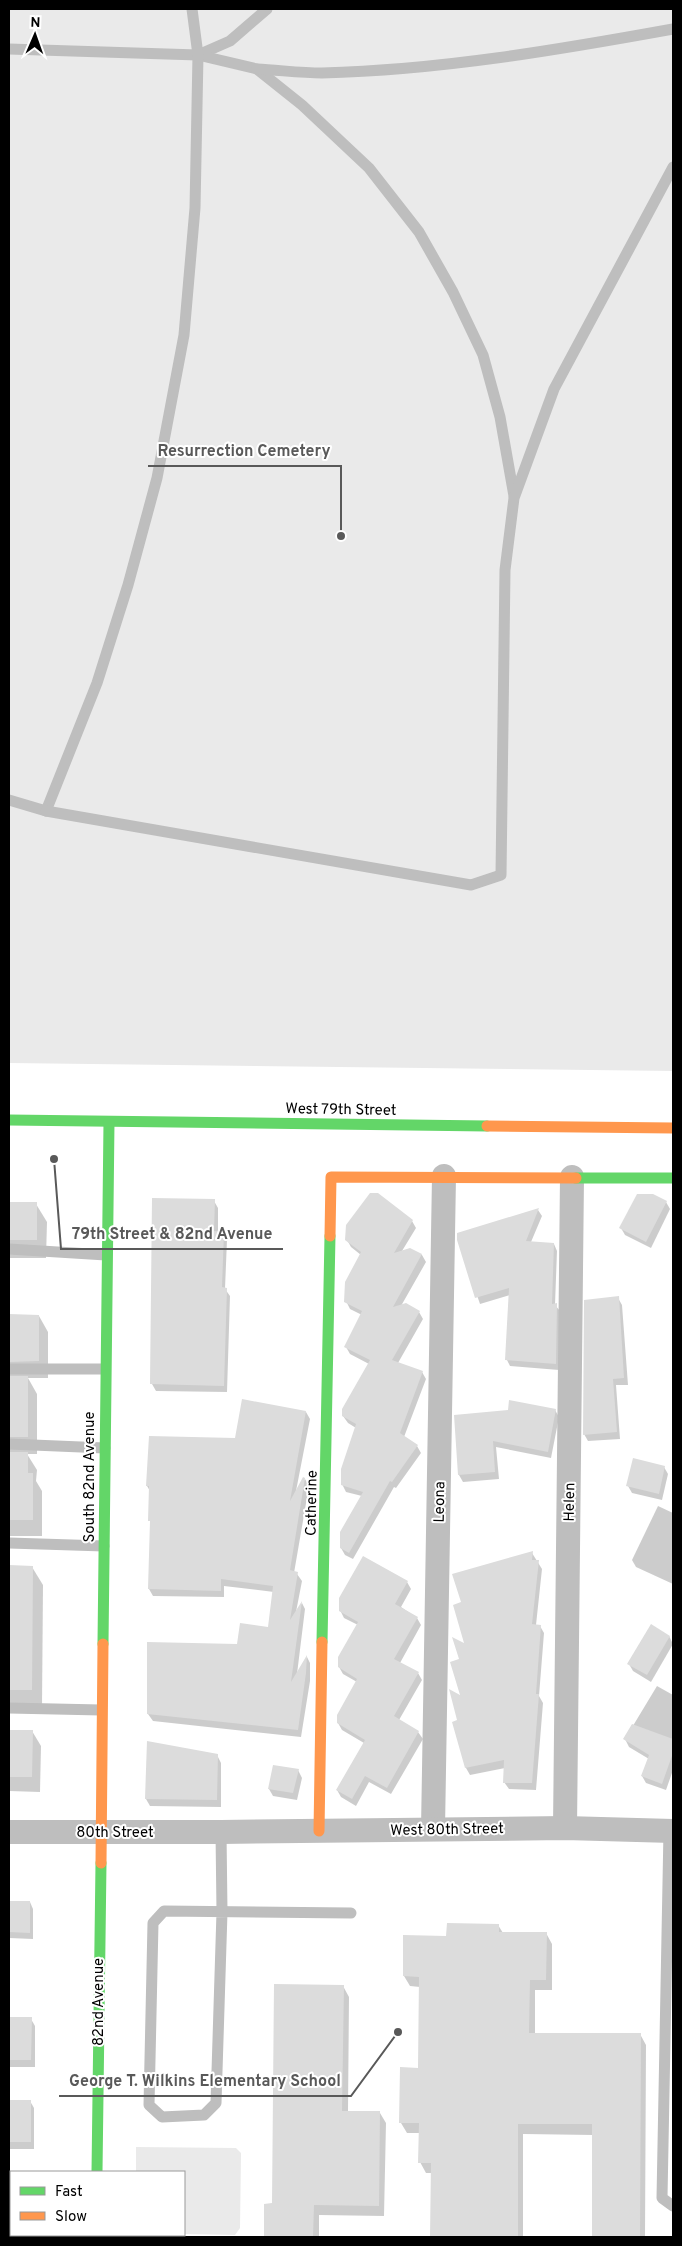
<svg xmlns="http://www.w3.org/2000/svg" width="682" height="2246" viewBox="0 0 682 2246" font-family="Overpass,sans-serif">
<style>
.green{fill:#eaeaea}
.shadow{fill:#0003}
.building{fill:#dcdcdc}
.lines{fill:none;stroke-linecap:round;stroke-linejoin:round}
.lane{stroke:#bebebe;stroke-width:11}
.street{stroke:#bebebe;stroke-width:24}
.fast{stroke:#63d668;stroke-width:11}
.slow{stroke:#ff974d;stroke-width:11}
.labels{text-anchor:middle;stroke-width:4;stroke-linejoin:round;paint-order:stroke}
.street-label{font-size:15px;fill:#000;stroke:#fff}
.leader{fill:none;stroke:#595959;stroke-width:2}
.callout-dot{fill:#595959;stroke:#fff;stroke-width:2}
.callout-label{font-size:16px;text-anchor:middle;font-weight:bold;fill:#595959;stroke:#fff;stroke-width:4;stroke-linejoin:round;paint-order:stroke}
</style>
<rect width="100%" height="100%" fill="#fff"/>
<g class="green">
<path d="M9 9H673V1071L9 1063Z"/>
<path d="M136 2147 236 2148 241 2153 240 2228 235 2235 184 2234V2172H136Z"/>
</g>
<g class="shadow">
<path d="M214 1201 218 1208V1233H223L227 1240 225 1289 230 1296 227 1392 156 1391 152 1384Z"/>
<path d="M666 1202 670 1209 651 1248 625 1235 621 1228Z"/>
<path d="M9 1204H36L47 1222 46 1258H9Z"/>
<path d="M538 1210 542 1216 531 1242 554 1244 557 1251 555 1305 560 1311 559 1370 510 1366 507 1360 510 1295 480 1304 458 1240Z"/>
<path d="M412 1221 416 1228 402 1251 410 1249 422 1255 426 1262 401 1306 419 1312 423 1319 398 1363 422 1372 426 1379 404 1437 417 1446 421 1453 396 1488 394 1487 353 1559 345 1555 341 1548 362 1496 346 1492 342 1484 356 1428 348 1423 343 1416 369 1364 350 1354 346 1347 362 1315 350 1309 346 1301 361 1255 351 1247 347 1240Z"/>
<path d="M618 1298 622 1305 628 1385H616L620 1439 588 1441 584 1434Z"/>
<path d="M9 1316H39L48 1332V1378H28L37 1394V1454H27L37 1470 36 1481 42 1491V1536H9Z"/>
<path d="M555 1410 559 1417 551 1458 496 1447 499 1479 463 1482 459 1475 455 1416Z"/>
<path d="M306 1412 310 1419 296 1491 305 1479 309 1486 294 1573 297 1574 302 1581 296 1612 302 1603 305 1609 297 1674 307 1657 310 1663V1681L301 1737 153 1721 148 1714 238 1646 269 1628 274 1592 224 1586V1597L153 1596 149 1589 151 1523 150 1491 147 1486 150 1437 236 1439Z"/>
<path d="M664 1467 668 1474 662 1500 632 1493 628 1486Z"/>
<path d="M658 1506 673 1513V1584L636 1567 632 1560Z"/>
<path d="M532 1553 542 1569 536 1625 540 1626 544 1633 539 1696 543 1703 536 1790 509 1789 504 1782 505 1768 470 1775 466 1768 459 1721 462 1698 461 1660 466 1646 462 1603Z"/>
<path d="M9 1567H32L43 1585 42 1707H9Z"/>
<path d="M407 1582 411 1589 401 1607 417 1618 421 1625 400 1663 418 1673 422 1680 399 1720 418 1732 423 1739 391 1794 369 1782 356 1806 341 1797 337 1790 364 1743 342 1730 338 1723 357 1682 343 1674 339 1667 358 1625 344 1618 340 1610Z"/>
<path d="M669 1636 673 1644 651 1682 633 1671 629 1664Z"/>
<path d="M657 1686 673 1695V1770L666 1790 646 1783 642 1776 649 1759 629 1747 625 1739Z"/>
<path d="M9 1731H32L41 1746 40 1792 9 1791Z"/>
<path d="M217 1755 221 1763V1807L150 1806 146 1799Z"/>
<path d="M298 1770 302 1778 297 1800 273 1796 269 1789Z"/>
<path d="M9 1902H30L33 1909V1939L9 1938Z"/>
<path d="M498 1925 503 1933H546L552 1944V1990H535V2034H640L646 2045 645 2237H593V2135L523 2134V2237H431L432 2173H426L420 2162V2133H407L401 2123 419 2069 420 1987 410 1986 404 1976 448 1937Z"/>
<path d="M343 1986 349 1997 348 2112 380 2113 386 2123 384 2216 319 2215V2237H265L266 2205H273Z"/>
<path d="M9 2019H31L35 2026V2067H9Z"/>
<path d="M9 2101H30L34 2108V2149H9Z"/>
<path d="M9 2190H11V2235H33V2237H9Z"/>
</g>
<g class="building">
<path d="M370 1193H378L413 1220 394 1253 410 1248 422 1254 393 1307 406 1303 420 1311 392 1360 423 1371 400 1433 418 1445 392 1482 390 1481 349 1553 340 1548V1532L363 1492 341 1485V1469L356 1424 342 1416V1409L370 1360 344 1347 362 1311 344 1302 345 1282 361 1252 345 1240 346 1225Z"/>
<path d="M637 1194H653L667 1201 646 1242 619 1228Z"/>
<path d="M152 1198 215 1199 214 1231 224 1232 222 1287 227 1288 224 1386 150 1384Z"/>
<rect x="9" y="1202" width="28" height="38"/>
<path d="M539 1208 526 1241 554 1243 552 1304 557 1303 556 1364 505 1360 509 1288 475 1298 457 1240V1233Z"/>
<path d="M619 1296 624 1378 613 1379 617 1432 583 1435 584 1300Z"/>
<path d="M9 1314 39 1315V1361L9 1362Z"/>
<rect x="9" y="1376" width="19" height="61"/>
<path d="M242 1399 306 1411 290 1501 303 1477 305 1478 290 1570 298 1572 290 1620 302 1601 291 1682 307 1655 306 1673 298 1730 147 1714V1642L237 1644 240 1623 268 1627 273 1586 221 1579V1591L148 1589 150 1521H148L149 1486H146L149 1436 235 1438Z"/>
<path d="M509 1400 556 1409 548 1452 493 1441 495 1472 458 1475 454 1415 508 1410Z"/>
<path d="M9 1452H28V1473H33V1520H9Z"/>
<path d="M633 1458 665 1466 659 1494 626 1486Z"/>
<path d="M533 1551 532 1560H539L532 1624 541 1625 536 1694H539L532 1783H503L504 1760 465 1768 452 1722 457 1720 449 1689 460 1695 450 1662 459 1659 452 1637 464 1643 453 1605 461 1602 452 1574Z"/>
<path d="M363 1556 408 1581 395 1604 418 1617 394 1659 419 1672 394 1716 419 1731 387 1788 365 1776 352 1799 336 1790 365 1740 337 1723V1715L357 1679 338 1667V1657L358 1622 339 1611V1598Z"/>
<path d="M9 1565 33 1566 32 1690H9Z"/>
<path d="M651 1624 670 1636 647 1675 627 1664Z"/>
<path d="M632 1724 673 1739V1753L662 1784 641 1776 649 1755 623 1739Z"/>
<path d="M9 1730H33L32 1777H9Z"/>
<path d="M147 1741 218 1754 217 1800 145 1799Z"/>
<path d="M273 1765 299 1769 293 1793 268 1789Z"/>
<path d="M9 1901H30V1933L9 1932Z"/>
<path d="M447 1923 499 1924V1932H547L546 1980H530L529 2033H641L640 2237H592V2124H518V2237H430L431 2163H418L419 2123H399L400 2067 418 2068 419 1977 403 1976V1935L446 1936Z"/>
<path d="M274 1984 344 1985 342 2111H380L379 2206 314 2205 313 2237H264V2204L272 2203Z"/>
<path d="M9 2017H32L31 2060H9Z"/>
<rect x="9" y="2100" width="22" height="42"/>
</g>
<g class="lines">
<g class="lane">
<path d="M9 49 198 55 230 41 267 9"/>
<path d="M198 55 257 69 302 105 369 168 419 232 453 292 483 355 500 417 514 496"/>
<path d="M257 69C279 70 300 73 322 73 440 70 557 50 673 29"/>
<path d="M9 800 46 811 97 683 128 585 157 478 184 335 195 208 198 55 192 9"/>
<path d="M46 811 471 885 501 875 505 570 514 498 554 389 673 167"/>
<path d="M9 1249 106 1255"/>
<path d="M9 1369H105"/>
<path d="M9 1444 105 1448"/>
<path d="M9 1543 104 1546"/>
<path d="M9 1708 101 1710"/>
<path d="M669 1830 662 2198 673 2206"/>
<path d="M221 1832 222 1912 216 2103 204 2115 162 2117 149 2105 153 1923 164 1911 351 1913"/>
</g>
<g class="street">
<path d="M565 1828 572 1177"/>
<path d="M433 1829 444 1176"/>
<path d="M9 1832H221L565 1828 673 1831"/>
<path d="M97 2237V2235"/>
</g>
<g class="fast">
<path d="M9 1120 487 1126"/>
<path d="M576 1178H673"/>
<path d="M322 1642 330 1236"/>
<path d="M103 1644 109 1122"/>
<path d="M97 2172 101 1863"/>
</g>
<g class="slow">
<path d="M487 1126 673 1128"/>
<path d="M330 1236 331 1177 576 1178"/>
<path d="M319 1831 322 1642"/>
<path d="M101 1863 103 1644"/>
</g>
</g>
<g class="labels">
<g class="street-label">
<text transform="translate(341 1109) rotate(1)" y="5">West 79th Street</text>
<text transform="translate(89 1477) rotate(-90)" y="5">South 82nd Avenue</text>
<text transform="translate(439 1502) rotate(-89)" y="5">Leona</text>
<text transform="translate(569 1502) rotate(-89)" y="5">Helen</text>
<text transform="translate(311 1503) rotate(-89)" y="5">Catherine</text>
<text transform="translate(447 1829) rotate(-1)" y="5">West 80th Street</text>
<text x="115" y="1837">80th Street</text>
<text transform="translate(98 2002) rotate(-90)" y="5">82nd Avenue</text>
</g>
</g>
<path class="leader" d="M341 536L341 466H148M54 1159L61 1249H283M398 2032L351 2096H59"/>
<g class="callout-dot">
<circle cx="341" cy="536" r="5"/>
<circle cx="54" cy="1159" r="5"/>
<circle cx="398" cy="2032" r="5"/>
</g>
<g class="callout-label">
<text x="244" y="456">Resurrection Cemetery</text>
<text x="172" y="1239">79th Street &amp; 82nd Avenue</text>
<text x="205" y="2086">George T. Wilkins Elementary School</text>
</g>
<rect width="682" height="2246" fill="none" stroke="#000000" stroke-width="20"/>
<rect x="10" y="2171" width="175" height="65" fill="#ffffff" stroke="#999999"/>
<rect x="20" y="2187" width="25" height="8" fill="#63d668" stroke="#999999"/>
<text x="55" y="2196" font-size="15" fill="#000000">Fast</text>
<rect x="20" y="2212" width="25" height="8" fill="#ff974d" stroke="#999999"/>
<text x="55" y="2221" font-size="15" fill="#000000">Slow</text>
<g transform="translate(35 35) rotate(2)" stroke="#ffffff" stroke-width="4" paint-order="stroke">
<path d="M0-4L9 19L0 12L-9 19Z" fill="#000000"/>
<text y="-8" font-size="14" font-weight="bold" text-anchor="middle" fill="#000000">N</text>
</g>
</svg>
